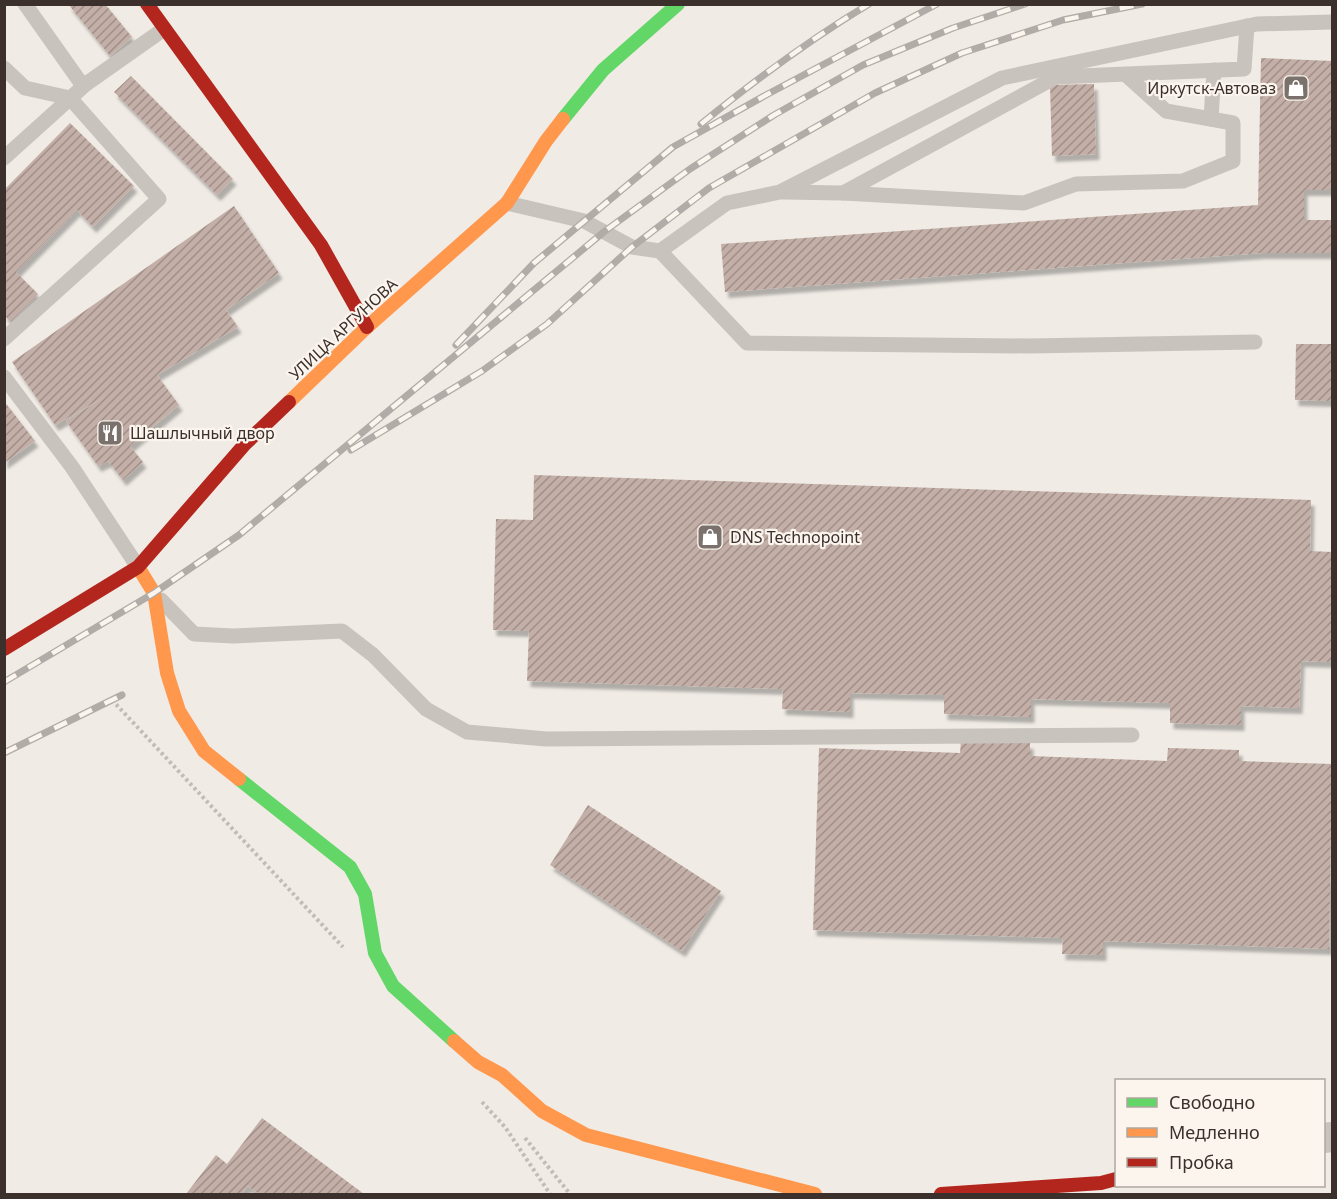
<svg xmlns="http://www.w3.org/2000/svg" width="1337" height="1199" viewBox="0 0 1337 1199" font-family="'Noto Sans',sans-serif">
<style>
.building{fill:url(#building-hatch);filter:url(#shadow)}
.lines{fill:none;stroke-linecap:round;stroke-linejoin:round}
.path{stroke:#c2bbb6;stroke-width:4;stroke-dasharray:3 3;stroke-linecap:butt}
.lane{stroke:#c9c3be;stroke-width:15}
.street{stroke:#c9c3be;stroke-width:30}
.fast{stroke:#63d668;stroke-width:14}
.slow{stroke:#ff974d;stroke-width:14}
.jam{stroke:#b3261e;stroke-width:14}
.rail-casing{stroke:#b1aca8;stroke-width:7}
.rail{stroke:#fbf5ee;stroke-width:4.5;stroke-dasharray:14;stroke-linecap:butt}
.labels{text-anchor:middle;stroke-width:4.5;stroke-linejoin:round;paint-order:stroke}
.poi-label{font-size:16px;fill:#3b302b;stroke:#fbf5ee;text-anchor:start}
.street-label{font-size:16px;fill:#3b302b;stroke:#fbf5ee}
</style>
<defs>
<pattern id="building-hatch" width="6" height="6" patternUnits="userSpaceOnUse" patternTransform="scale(1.5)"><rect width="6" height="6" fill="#c3afa7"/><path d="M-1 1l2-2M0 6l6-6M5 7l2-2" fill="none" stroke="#a08f88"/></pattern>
<filter id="shadow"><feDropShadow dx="3.5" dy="6" stdDeviation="1.5" flood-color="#0004"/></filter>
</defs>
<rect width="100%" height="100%" fill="#f0ebe5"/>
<g class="building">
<path d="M68 4H105L132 37 110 56Z"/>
<path d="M1261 58 1332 61V190H1304V220H1332V253H1262L725 292 721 244 1258 205Z"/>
<path d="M131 76 233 179 217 195 114 92Z"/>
<path d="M1094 84 1096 154 1052 156 1050 85Z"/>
<path d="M70 123 134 186 93 227 77 210 16 272 38 294 11 322 4 315V190Z"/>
<path d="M234 206 279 273 226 310 238 327 157 375 179 405 130 446 143 462 123 480 108 461 98 466 66 421 108 395 55 425 12 362Z"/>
<path d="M1296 344H1332V401L1295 400Z"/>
<path d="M4 401 35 441 4 463Z"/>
<path d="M534 475 1311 500 1310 551 1332 552V662L1301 661 1299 708 1241 706V725L1170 723V703L1031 699V717L944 714V695L850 693V712L782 709 783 689 527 681 529 631 493 630 496 519 533 520Z"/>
<path d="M961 741 1030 743V756L1167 761 1168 748 1239 750V761L1332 764 1329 949 1103 941V955L1062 954 1063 938 813 930 819 748 960 753Z"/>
<path d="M588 805 721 891 682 951 550 865Z"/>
<path d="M262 1118 364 1194H259L248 1186 241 1194H186L216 1155 227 1164Z"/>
</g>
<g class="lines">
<g class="path">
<path d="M112 700 343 947"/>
<path d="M482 1102 505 1127 550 1194"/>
<path d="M525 1138 570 1194"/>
</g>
<g class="lane">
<path d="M25 4 83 86"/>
<path d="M4 68 25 88 70 98 159 199 4 339"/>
<path d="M1211 119 1214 70"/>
<path d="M4 158 86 84 164 29"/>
<path d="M783 192 843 193 1056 77 1244 69 1247 26"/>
<path d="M843 193 1024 203 1076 184 1183 181 1233 161V123L1166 111 1126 75"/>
<path d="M507 203 584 221 632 247 660 251 727 203 780 192 1002 78 1257 24 1332 22"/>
<path d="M660 251 747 343 1029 346 1255 342"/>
<path d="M4 377 72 467 138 567"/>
<path d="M161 600 194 634 233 636 342 631 373 655 426 709 467 732 546 739 1132 735"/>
</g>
<path class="street" d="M1324 1138 1332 1137"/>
<g class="fast">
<path d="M563 119 603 70 678 4"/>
<path d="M239 779 350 867 365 894 375 953 393 986 454 1041"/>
</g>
<g class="slow">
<path d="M289 402 367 327 507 203 546 141 563 119"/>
<path d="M138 567 154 593 167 673 179 711 204 751 239 779"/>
<path d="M454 1041 478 1062 502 1075 542 1111 586 1135 815 1194"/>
</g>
<g class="jam">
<path d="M147 4 321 245 367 327"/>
<path d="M4 649 138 567 245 444 289 402"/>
<path d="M941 1194 1101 1183 1116 1179"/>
</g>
<g class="rail-casing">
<g id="rail">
<path d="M701 124C754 81 809 40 869 4"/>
<path d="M456 345 534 263 673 147 766 95 937 4"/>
<path d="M351 450 482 371 547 324 632 247 709 188 875 93 962 53 1063 20 1142 4"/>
<path d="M4 682 154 593 239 535 605 231 690 169 774 115 863 65 953 28 1025 4"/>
<path d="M4 753 122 695"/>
</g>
</g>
<use href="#rail" class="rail"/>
</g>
<defs>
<g id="shop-square" transform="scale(1.35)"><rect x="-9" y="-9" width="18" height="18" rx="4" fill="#7a716c" stroke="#fbf5ee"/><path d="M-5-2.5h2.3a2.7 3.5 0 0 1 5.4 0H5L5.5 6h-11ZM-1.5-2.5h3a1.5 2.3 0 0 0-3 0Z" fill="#fff"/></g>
<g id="restaurant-square" transform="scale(1.35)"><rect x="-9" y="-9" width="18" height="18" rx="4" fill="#7a716c" stroke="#fbf5ee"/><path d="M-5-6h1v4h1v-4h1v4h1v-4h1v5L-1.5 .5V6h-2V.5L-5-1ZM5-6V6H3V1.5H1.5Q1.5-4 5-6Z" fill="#fff"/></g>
</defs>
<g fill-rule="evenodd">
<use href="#shop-square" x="1296" y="88"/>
<use href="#restaurant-square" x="110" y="433"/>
<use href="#shop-square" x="710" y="537"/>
</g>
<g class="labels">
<g class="poi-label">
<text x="1276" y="94" text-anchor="end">Иркутск-Автоваз</text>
<text x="130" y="439">Шашлычный двор</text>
<text x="730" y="543">DNS Technopoint</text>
</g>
<g class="street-label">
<text transform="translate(343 329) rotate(-43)" y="6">УЛИЦА АРГУНОВА</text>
</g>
</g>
<rect width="1337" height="1199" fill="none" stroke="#3b302b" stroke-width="12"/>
<rect x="1115" y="1079" width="210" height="108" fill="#fbf5ee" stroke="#aea6a0" stroke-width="1.5"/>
<rect x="1127" y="1098" width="30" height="9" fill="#63d668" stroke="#aea6a0" stroke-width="1.5"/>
<text x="1169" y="1109" font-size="18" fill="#3b302b">Свободно</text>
<rect x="1127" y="1128" width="30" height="9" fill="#ff974d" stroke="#aea6a0" stroke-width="1.5"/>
<text x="1169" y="1139" font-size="18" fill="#3b302b">Медленно</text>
<rect x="1127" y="1158" width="30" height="9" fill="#b3261e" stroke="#aea6a0" stroke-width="1.5"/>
<text x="1169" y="1169" font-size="18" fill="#3b302b">Пробка</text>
</svg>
